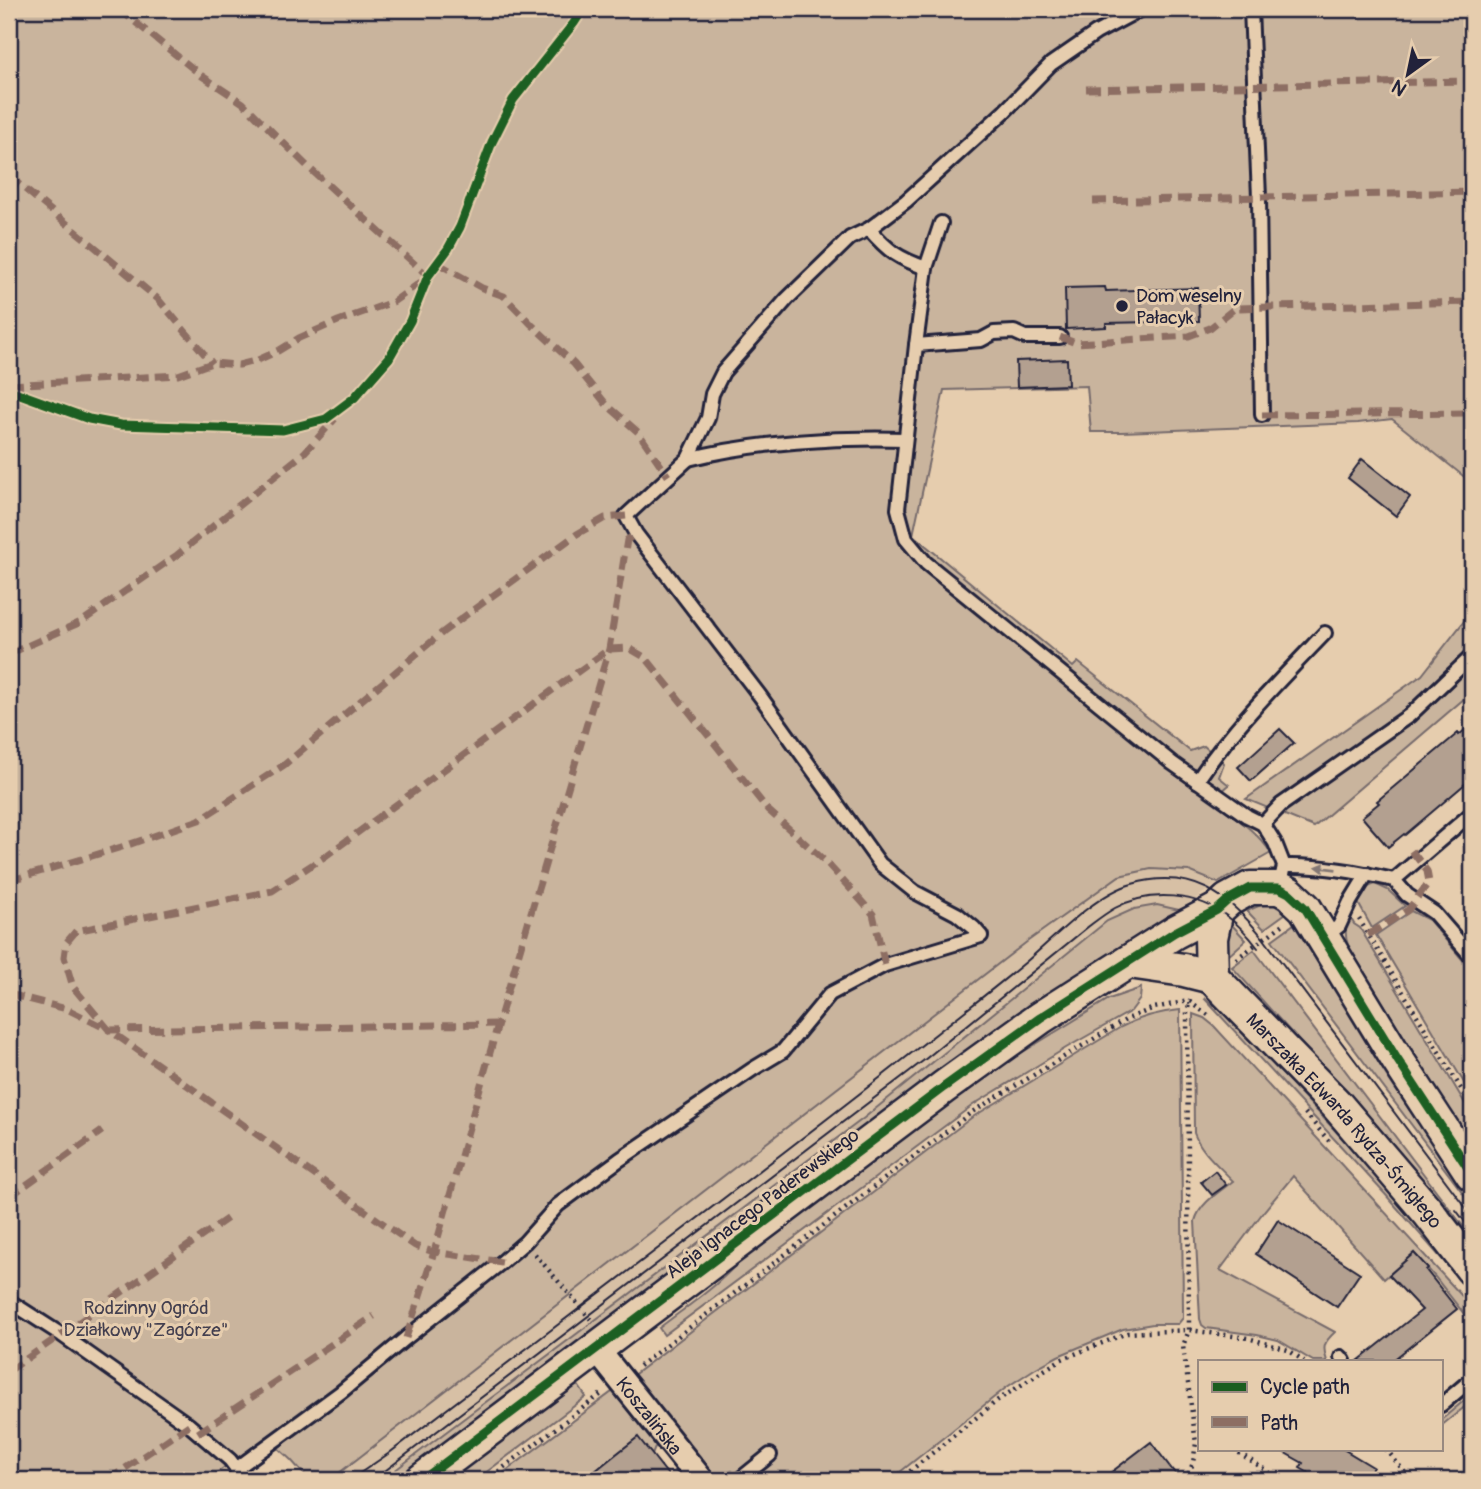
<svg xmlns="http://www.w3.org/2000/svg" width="1481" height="1489" viewBox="0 0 1481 1489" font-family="Pangolin,sans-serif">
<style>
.built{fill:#d7c0a5}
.green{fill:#c9b49d;stroke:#766b6c;stroke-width:2}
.building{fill:#b3a090;stroke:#22223b;stroke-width:2}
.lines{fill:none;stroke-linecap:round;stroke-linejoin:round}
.service-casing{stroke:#22223b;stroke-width:18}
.minor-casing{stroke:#22223b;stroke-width:30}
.tertiary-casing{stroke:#22223b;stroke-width:37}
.path{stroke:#22223b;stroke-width:4.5;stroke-dasharray:2 5;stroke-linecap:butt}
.service{stroke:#e6cdae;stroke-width:12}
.minor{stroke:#e6cdae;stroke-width:24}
.tertiary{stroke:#e6cdae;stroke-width:32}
.tram{stroke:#22223b;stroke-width:2}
.quiet{stroke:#8d6e63;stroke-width:7;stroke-dasharray:14 7;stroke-linecap:butt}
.cycleway-casing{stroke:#e6cdae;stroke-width:13}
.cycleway{stroke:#1b5e20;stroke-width:9}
.oneway{fill:#847874}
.poi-dot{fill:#22223b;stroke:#e6cdae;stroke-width:2.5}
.labels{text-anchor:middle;stroke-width:6;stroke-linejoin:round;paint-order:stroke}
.poi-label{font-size:19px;fill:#22223b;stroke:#e6cdae;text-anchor:start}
.street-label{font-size:19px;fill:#22223b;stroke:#e6cdae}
.park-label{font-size:19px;fill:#433f4f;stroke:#e6cdae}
</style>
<rect width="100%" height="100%" fill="#e6cdae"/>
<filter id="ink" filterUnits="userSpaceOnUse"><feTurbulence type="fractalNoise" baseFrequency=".0143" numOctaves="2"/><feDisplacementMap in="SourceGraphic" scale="14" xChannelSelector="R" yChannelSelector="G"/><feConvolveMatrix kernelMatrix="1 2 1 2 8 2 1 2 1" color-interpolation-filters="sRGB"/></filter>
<g filter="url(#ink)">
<path class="built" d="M1151 869 1189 871 1218 883 1179 910 1157 905 1134 908 1107 921 864 1118 379 1480H330L1028 941 1119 876Z"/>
<g class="green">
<path d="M9 9H1472V483L1392 419 1358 423 1121 432H1091L1087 386 944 390 913 535 1073 667 1078 662 1190 751 1204 746 1224 763 1219 777 1229 785 1212 800C1234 817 1256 830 1271 853L1218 883 1189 871 1151 869 1119 876 1028 941 330 1480H309L291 1460 267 1438 206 1480H9Z"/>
<path d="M1472 611V692L1314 827 1246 799 1422 675Z"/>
<path d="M1375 884 1388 890 1405 906 1372 928 1357 901 1368 887Z"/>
<path d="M1263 904 1274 905 1286 913 1264 929 1247 911Z"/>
<path d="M1157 905 1179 910 1031 1009 612 1322 405 1480H382L864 1118 1107 921 1134 909Z"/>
<path d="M1411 911 1429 920 1472 971V1096L1376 935Z"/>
<path d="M1350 917 1354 924 1360 928 1472 1115V1149L1348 945C1344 934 1345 926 1350 917Z"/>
<path d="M1231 924 1246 940 1226 958V932Z"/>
<path d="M1294 924 1386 1075 1416 1120 1472 1194V1205L1272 940Z"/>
<path d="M1254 950 1472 1238V1250L1430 1194 1366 1115 1232 967Z"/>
<path d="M1141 988 1140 999 1131 1011 1066 1048 973 1105 664 1335 659 1328C690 1304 726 1281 749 1249L935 1106 1109 999Z"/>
<path d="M1204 998 1229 1017C1307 1100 1386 1183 1458 1272L1447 1265 1385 1194Z"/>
<path d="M1180 1010 1183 1309V1318L1178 1324H1153L1123 1329 1058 1356 1036 1368 1007 1387 890 1480H748L776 1458 769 1449 736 1474 732 1471 715 1479 631 1377 971 1118 1121 1027C1140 1017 1158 1012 1180 1010Z"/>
<path d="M1193 1014 1204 1018 1214 1026 1462 1296 1472 1308V1324L1435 1277 1414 1253 1384 1279 1293 1176 1264 1211 1220 1270 1335 1332C1324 1342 1322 1347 1327 1361H1313L1278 1340 1257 1335 1206 1328 1202 1325 1200 1319 1195 1221C1200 1203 1219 1192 1233 1181 1219 1166 1201 1152 1194 1133Z"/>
<path d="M576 1382 586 1397 476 1480H444Z"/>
<path d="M616 1389 656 1439V1445L652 1455 637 1438 584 1480H494Z"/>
<path d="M1472 1394V1401L1441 1426V1420Z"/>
</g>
<g class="building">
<path d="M1105 287 1106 291 1198 288 1199 321 1106 323V327L1066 329 1065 288Z"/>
<path d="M1067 359 1068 385 1017 387 1016 361Z"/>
<path d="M1362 459 1410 497 1396 516 1348 478Z"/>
<path d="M1472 724V778L1405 835 1404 834 1388 847 1362 817 1379 803 1377 801 1458 733 1459 735Z"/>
<path d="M1280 729 1294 743 1251 781 1238 767Z"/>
<path d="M1215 1171 1226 1185 1212 1195 1201 1182Z"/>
<path d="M1278 1220 1360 1273 1337 1307 1256 1254Z"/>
<path d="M1414 1253 1428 1268 1426 1270 1457 1309 1392 1361H1358L1422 1310 1389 1275Z"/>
<path d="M638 1437 672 1480H584L615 1455Z"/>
<path d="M1151 1442 1180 1480H1101Z"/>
<path d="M1278 1449H1343L1373 1467 1365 1480H1321L1300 1468 1303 1463Z"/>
</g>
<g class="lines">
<g class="service-casing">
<g id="service">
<path d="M1251 9 1259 197 1262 415"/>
<path d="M941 223 926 268 916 345 898 509 906 539 926 563 1172 763 1247 816 1263 824 1275 843 1284 866 1279 888"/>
<path d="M869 229C889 252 898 258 926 268"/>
<path d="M916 345 981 340 994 333 1014 332 1025 337H1060"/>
<path d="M688 459C755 442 837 437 905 439"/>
<path d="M1197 781C1233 727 1280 680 1325 633"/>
<path d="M1263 824 1281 805 1410 715 1472 656"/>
<path d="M1284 866C1321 865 1358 872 1394 880L1407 895 1434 913 1472 957"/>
<path d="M1394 880 1472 813"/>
<path d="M1325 937 1339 926 1350 902 1367 874"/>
<path d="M9 1301 62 1335 189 1425 230 1460 245 1480"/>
<path d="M1341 1357 1344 1361"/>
<path d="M1441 1405 1472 1379"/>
<path d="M236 1469 341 1392 406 1338 502 1262 525 1242 558 1205 619 1160 753 1069 783 1051 830 994 885 965 981 936 974 928 957 914 915 892 880 864 760 696 636 534 626 516 688 459 708 418 712 394 723 372 787 299 850 238 869 229 906 201 1004 112 1051 64 1096 33 1141 9"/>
<path d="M739 1480 770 1455"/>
</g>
</g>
<g class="minor-casing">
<g id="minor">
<path id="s1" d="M597 1350 701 1480"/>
</g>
</g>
<g class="tertiary-casing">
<g id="tertiary">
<path id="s2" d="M1129 962 1184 970 1212 977 1336 1104 1428 1212 1472 1269"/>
<path d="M1212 977 1211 938 1217 910"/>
<path d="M422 1480 944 1087 1040 1018 1175 932 1217 910 1228 900 1250 888H1279L1289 893 1305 908 1397 1059 1472 1174"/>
</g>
</g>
<g class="path">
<path d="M1359 919 1472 1107"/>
<path d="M1236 959 1285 923"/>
<path d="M1305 1113 1329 1141"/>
<path d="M535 1254 593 1322"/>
<path d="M1465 1293 1472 1302"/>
<path d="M639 1366 972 1112 1127 1019 1154 1008 1188 1001 1211 1017"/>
<path d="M1233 1449 1281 1480"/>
<path d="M1386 1449 1411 1480"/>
<path d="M487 1480 604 1392"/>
<path d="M899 1480 998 1400 1060 1360 1127 1333 1189 1330 1248 1338 1288 1350 1304 1361"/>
<path d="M1186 1480 1193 1463 1196 1443 1183 1346 1189 1330 1187 1012 1190 1000"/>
<path d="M1391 1480 1404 1471"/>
</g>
<use href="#service" class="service"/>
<use href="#minor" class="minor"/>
<use href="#tertiary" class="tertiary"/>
<g class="tram">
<path d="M1456 1210 1472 1231"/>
<path d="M350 1480 388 1454C571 1314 756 1176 937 1033 967 1009 997 986 1027 961 1056 936 1096 894 1132 884 1191 867 1229 895 1264 939L1472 1216"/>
<path d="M373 1480 923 1061 1089 926C1097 920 1106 913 1115 908 1150 889 1197 893 1228 917 1239 925 1249 936 1258 948"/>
</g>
<g class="quiet">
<path d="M119 9 202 76 243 103 307 166 428 276"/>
<path d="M1086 89 1472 81"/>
<path d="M9 176 158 299 212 363"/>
<path d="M1093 201 1472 192"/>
<path d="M437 263 482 288 504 296 531 324 574 364 606 404 638 432 668 476"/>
<path d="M1060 337 1076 343 1189 336 1210 328 1235 308 1472 302"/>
<path d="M9 385 178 375 212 363 239 365 258 360 278 351 299 338 338 321 393 302 425 279"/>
<path d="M1262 415 1472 413"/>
<path d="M9 654 81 622 177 555 304 453 335 419"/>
<path d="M9 881 125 846 199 820 284 765 443 632 577 534 605 518 626 516"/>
<path d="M1368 935 1408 910 1429 882 1427 871 1411 850"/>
<path d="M9 994 67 1009 109 1030 498 1024"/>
<path d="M9 1197 102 1131"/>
<path d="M502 1262 434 1252 498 1024 609 649 627 540 636 534"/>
<path d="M406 1338 434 1252 415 1246 109 1030 73 987 64 957 66 943 76 931 272 891 327 855 609 649 629 648 646 658 768 810 826 862 873 914 885 965"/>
<path d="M9 1371 228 1218"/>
<path d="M198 1433 374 1316"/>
<path d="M108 1480 189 1425"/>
</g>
<g class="cycleway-casing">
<g id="cycleway">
<path d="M9 390 89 419 121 425 283 430 326 419 354 398 389 358 410 321 428 276 448 249 460 227 492 142 513 100 574 23 583 9"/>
<path d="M422 1480 944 1087 1040 1018 1175 932 1217 910 1228 900 1250 888H1279L1289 893 1305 908 1397 1059 1472 1174"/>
</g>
</g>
<use href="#cycleway" class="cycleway"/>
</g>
<defs><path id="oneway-solid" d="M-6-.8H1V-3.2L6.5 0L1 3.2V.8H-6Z" transform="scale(1.75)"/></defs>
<use class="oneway" href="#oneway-solid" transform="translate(1326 868) rotate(-173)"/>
</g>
<circle class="poi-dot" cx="1122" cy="306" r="7"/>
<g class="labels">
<g class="poi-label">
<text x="1136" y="302">Dom weselny<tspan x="1136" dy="22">Pałacyk</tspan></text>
</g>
<g class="street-label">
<text dy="7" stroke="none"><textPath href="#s2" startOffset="280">Marszałka Edwarda Rydza-Śmigłego</textPath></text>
<text transform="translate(762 1203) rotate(-37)" y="7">Aleja Ignacego Paderewskiego</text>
<text dy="7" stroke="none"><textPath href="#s1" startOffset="84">Koszalińska</textPath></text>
</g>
<g class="park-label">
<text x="146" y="1314">Rodzinny Ogród<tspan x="146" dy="22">Działkowy "Zagórze"</tspan></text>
</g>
</g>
<rect width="1481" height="1489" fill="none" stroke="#e6cdae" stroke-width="35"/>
<rect x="18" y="18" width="1446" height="1454" fill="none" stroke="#22223b" stroke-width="2.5" filter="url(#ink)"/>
<rect x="1198" y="1360" width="245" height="91" fill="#e6cdae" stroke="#988980" stroke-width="2"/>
<rect x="1212" y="1382" width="35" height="10" fill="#1b5e20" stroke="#988980" stroke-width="2"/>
<text x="1260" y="1394" font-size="21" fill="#22223b">Cycle path</text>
<rect x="1212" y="1417" width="35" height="10" fill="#8d6e63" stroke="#988980" stroke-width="2"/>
<text x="1260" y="1430" font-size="21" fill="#22223b">Path</text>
<g transform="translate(1408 74) rotate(213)" stroke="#e6cdae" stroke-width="5" paint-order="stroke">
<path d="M0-5L12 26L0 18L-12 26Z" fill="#22223b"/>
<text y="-10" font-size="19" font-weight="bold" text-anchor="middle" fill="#22223b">N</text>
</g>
</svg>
